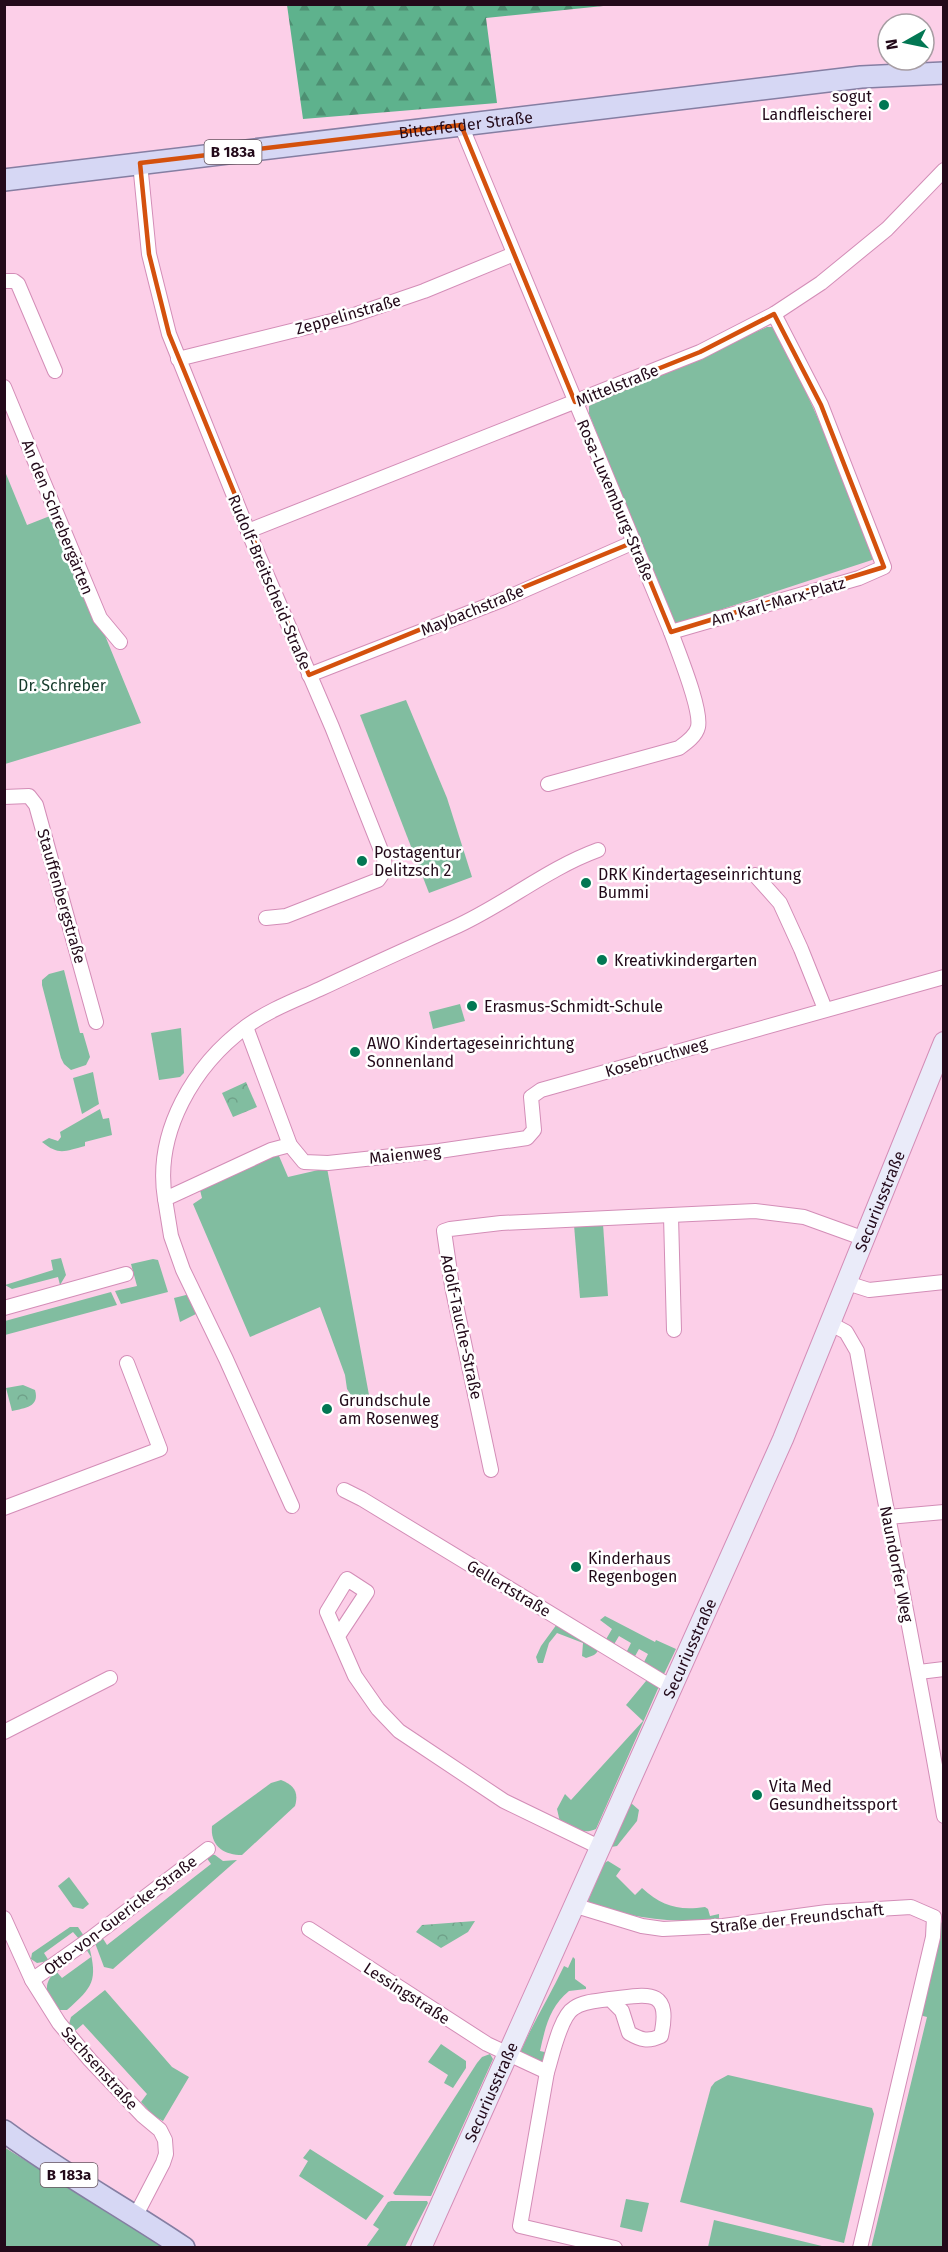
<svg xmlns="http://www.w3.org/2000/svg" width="948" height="2252" viewBox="0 0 948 2252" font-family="'Fira Sans',sans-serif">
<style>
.green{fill:#81bda0}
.forest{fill:url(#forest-firs)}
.park{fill:url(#park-crowns)}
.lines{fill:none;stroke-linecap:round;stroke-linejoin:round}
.street-casing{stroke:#d38db7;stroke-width:16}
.secondary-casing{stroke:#d38db7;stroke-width:22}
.primary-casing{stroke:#857ea2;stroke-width:24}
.street{stroke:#fff;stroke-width:14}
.secondary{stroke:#eaebf9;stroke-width:20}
.primary{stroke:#d6d7f4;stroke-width:21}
.marked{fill:none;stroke:#d4510d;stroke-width:4.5;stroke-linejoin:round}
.poi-dot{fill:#027753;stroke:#fff;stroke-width:2}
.labels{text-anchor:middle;stroke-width:5;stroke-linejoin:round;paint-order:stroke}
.shield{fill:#fff;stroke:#65545f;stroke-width:1.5}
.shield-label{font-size:15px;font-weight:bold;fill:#230a1a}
.poi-label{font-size:16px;fill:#230a1a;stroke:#fff;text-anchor:start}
.street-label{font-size:16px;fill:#230a1a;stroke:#fff}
.park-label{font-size:16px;fill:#163b2c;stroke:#fff}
</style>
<defs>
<pattern id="forest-firs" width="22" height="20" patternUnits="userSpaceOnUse" patternTransform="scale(1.5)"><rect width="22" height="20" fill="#5eb28d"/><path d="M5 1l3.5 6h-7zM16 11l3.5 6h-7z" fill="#4d8f72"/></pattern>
<pattern id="park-crowns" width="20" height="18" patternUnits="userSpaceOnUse" patternTransform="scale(1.5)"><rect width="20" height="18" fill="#81bda0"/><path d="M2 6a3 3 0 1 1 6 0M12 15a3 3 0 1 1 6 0" fill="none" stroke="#6fa189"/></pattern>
</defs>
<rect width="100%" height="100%" fill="#fccfe8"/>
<g class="green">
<path d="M767 327H773L776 330C814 406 846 479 875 559L674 625 589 414V406Z"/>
<path d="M4 469 27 525 55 514 141 723 5 764Z"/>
<path d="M406 700 447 798 472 877 429 893 360 715Z"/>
<path d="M64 970 80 1033H83L90 1057 86 1065 71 1070 64 1064 61 1058 42 985V980L49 974Z"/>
<path d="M460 1004 465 1021 433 1029 429 1012Z"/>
<path d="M181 1028 184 1073 180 1077 159 1080 151 1033Z"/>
<path d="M93 1072 99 1104 82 1114 73 1078Z"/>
<path d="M100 1109 103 1119 109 1118 112 1135 85 1142V1146C65 1151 59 1156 42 1142L49 1138 58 1141 61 1137 60 1132Z"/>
<path d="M271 1152 279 1156 288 1177 327 1168 369 1395 353 1398 347 1389 345 1375 320 1307 250 1337 193 1204 202 1198 199 1186Z"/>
<path d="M603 1224 608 1296 580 1298 574 1225Z"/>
<path d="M61 1258 66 1275 60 1285 58 1277 12 1289 5 1285 53 1270 51 1260Z"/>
<path d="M153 1259 158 1260 168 1292 121 1304 115 1291 137 1286 131 1264Z"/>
<path d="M111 1292 117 1305 5 1335V1321Z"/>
<path d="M190 1294 198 1313 180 1322 174 1298Z"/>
<path d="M605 1616 655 1642 656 1640 676 1649 664 1674 643 1664 648 1654 639 1649 634 1658 626 1653 631 1643 619 1636 613 1646 605 1641 612 1629 600 1620Z"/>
<path d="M557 1624 599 1648C597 1655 592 1656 586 1658L582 1656 583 1643 557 1633 549 1643 543 1663H538L536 1657 541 1646Z"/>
<path d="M653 1679 660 1684 596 1829C583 1835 572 1828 560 1822L557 1809 565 1794 571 1800 643 1721 626 1705 646 1681Z"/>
<path d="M281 1780C294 1785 299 1792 295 1806L242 1855C224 1855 210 1846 212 1826L271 1783Z"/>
<path d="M631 1803 639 1810 637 1821 617 1846 611 1847Z"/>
<path d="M209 1854 215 1855 223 1861 237 1860 113 1969 104 1967 95 1943 102 1937 107 1945 211 1864 206 1857Z"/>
<path d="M608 1861 621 1869 616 1876 635 1895 642 1888C662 1906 678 1911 705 1907L708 1909 710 1916 719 1914V1920C671 1923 636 1918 590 1906L588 1901 604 1863Z"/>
<path d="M69 1877 89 1904 83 1909 73 1907 58 1886Z"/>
<path d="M943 1921V2247L871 2248 927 2017 919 2015 938 1926Z"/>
<path d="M70 1927H78L84 1936 79 1939 73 1932 44 1953 49 1961 37 1963 31 1959 32 1953Z"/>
<path d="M89 1946C98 1981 93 1987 67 2010H57C47 1995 41 1985 56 1971L62 1978 91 1957 86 1949Z"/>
<path d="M573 1957 575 1959V1979L586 1987V1989L569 1991C550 2006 545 2028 540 2051L549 2053 544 2061 539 2063 520 2053C533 2022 550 1996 564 1966L568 1968Z"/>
<path d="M105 1990 172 2067 189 2077 163 2121 154 2116 141 2102 147 2094 83 2024 75 2031 69 2024 71 2017Z"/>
<path d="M441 2044 466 2061V2068L453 2088 444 2083 448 2075 428 2062Z"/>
<path d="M490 2054 493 2059 431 2196 395 2195 393 2193 477 2063 482 2057Z"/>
<path d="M728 2075 872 2108 874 2114 844 2243 680 2202 711 2087 715 2082Z"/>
<path d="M4 2147 154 2241 166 2247H5Z"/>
<path d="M310 2149 384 2196 366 2220 299 2176 308 2161 303 2158Z"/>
<path d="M626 2199 649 2203 642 2232 620 2227Z"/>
<path d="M391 2201H427L428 2203 405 2247H366L379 2229 373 2225 388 2202Z"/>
<path d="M714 2220 826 2247H708Z"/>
</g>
<path class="forest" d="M287 5V4L613 5 486 18 497 103 303 119Z"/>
<g class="park">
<path d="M246 1082 257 1107 233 1117 222 1093Z"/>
<path d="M23 1385 35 1390C40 1407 25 1408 12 1411L6 1388Z"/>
<path d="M475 1921 468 1932 441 1948 416 1932 422 1925Z"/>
</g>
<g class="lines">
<g class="street-casing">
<g id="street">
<path d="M461 125 671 632C678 652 702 709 698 727 696 736 686 743 679 748L548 784"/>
<path d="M140 163 149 254 169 334 248 531 332 727 384 858 385 870 378 880 286 916 266 918"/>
<path d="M4 281H14L18 284 55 371"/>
<path d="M178 359 348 317 424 291 514 254"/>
<path d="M4 387 100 618 120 642"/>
<path d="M248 531 700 352 774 314 821 283 887 229 944 170"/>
<path d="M671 632 859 578 884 567 821 405 774 314"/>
<path d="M309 675 502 600 634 542"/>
<path d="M4 797 29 796 36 805 96 1022"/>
<path d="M755 875 780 903 801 949 825 1009"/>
<path d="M246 1027 290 1145 304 1162 328 1163 439 1151 527 1138 534 1130 531 1097 541 1090 944 977"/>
<path d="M290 1145 271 1150 165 1199 171 1236 183 1270 226 1359 292 1506"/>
<path d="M165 1199C154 1132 194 1065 247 1026 269 1010 296 1000 320 989 364 968 409 948 453 928 503 906 546 869 598 850"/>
<path d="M671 1216 674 1330"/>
<path d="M847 1283 869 1290 944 1282"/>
<path d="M4 1308 126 1274"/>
<path d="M831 1324 846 1332 857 1351C885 1506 917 1660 944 1816"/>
<path d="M491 1470 452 1286 444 1231 450 1229 501 1223 755 1211 804 1217 865 1239"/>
<path d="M344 1490 362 1499 673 1688"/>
<path d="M4 1508 160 1449 127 1363"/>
<path d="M888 1517 944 1512"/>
<path d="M338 1636 367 1592 347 1579 327 1612 355 1676 378 1709 399 1731 504 1801 599 1847"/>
<path d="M919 1672 944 1669"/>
<path d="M4 1732 110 1678"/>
<path d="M573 1905 642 1926 663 1929 723 1926 827 1912 911 1907 934 1917 933 1937 860 2248"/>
<path d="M4 1918 32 1980 59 2023 90 2060 142 2115 160 2130 165 2140 166 2154 163 2163 136 2215"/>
<path d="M309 1929 487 2044 547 2072 520 2226 615 2248"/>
<path d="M32 1980 90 1939 208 1849"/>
<path d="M547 2072C552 2057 560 2016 574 2008 584 2001 598 2001 610 1999L622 2011 629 2033C641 2040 648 2042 661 2036 672 1986 646 1995 610 1999"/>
</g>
</g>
<g class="secondary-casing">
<g id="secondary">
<path id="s1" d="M421 2248 783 1439 944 1042"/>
</g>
</g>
<g class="primary-casing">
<g id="primary">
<path id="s2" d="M4 180 861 77 944 73"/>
<path d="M4 2131C62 2174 125 2208 184 2248"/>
</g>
</g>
<use href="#street" class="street"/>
<use href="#secondary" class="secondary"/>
<use href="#primary" class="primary"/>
</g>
<path class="marked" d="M461 125 575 402 700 352 774 314 821 405 884 567 671 632 634 542 309 675 169 334 149 254 140 163Z"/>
<g class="poi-dot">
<circle cx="884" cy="105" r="6"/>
<circle cx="362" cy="861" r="6"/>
<circle cx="586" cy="883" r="6"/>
<circle cx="602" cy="960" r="6"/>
<circle cx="472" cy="1006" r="6"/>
<circle cx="355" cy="1052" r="6"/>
<circle cx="327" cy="1409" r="6"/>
<circle cx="576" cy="1567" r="6"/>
<circle cx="757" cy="1795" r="6"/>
</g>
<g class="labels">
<g class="shield">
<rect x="204.5" y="140" width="57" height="24" rx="4.5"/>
<rect x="40.5" y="2163" width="57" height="24" rx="4.5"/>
</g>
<g class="shield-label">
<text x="233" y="157">B 183a</text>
<text x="69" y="2180">B 183a</text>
</g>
<g class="poi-label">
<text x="872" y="102" text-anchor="end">sogut<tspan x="872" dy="18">Landfleischerei</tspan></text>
<text x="374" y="858">Postagentur<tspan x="374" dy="18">Delitzsch 2</tspan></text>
<text x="598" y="880">DRK Kindertageseinrichtung<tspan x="598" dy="18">Bummi</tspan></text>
<text x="614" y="966">Kreativkindergarten</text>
<text x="484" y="1012">Erasmus-Schmidt-Schule</text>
<text x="367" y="1049">AWO Kindertageseinrichtung<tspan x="367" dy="18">Sonnenland</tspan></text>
<text x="339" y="1406">Grundschule<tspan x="339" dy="18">am Rosenweg</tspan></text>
<text x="588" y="1564">Kinderhaus<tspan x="588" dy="18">Regenbogen</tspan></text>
<text x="769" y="1792">Vita Med<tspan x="769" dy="18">Gesundheitssport</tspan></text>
</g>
<g class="street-label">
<text dy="6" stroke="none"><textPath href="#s2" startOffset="465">Bitterfelder Straße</textPath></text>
<text transform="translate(348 314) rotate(-16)" y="6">Zeppelinstraße</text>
<text transform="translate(617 385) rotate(-22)" y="6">Mittelstraße</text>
<text transform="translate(616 500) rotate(67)" y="6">Rosa-Luxemburg-Straße</text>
<text transform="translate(58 517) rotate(68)" y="6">An den Schrebergärten</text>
<text transform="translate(270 582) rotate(67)" y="6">Rudolf-Breitscheid-Straße</text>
<text transform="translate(778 601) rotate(-16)" y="6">Am Karl-Marx-Platz</text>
<text transform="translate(472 610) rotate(-22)" y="6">Maybachstraße</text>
<text transform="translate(62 896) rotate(74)" y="6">Stauffenbergstraße</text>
<text transform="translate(656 1057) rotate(-16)" y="6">Kosebruchweg</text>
<text transform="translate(405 1154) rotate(-6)" y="6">Maienweg</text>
<text dy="6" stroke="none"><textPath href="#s1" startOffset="1143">Securiusstraße</textPath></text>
<text transform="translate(462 1327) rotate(78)" y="6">Adolf-Tauche-Straße</text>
<text transform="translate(897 1564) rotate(79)" y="6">Naundorfer Weg</text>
<text transform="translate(509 1588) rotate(31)" y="6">Gellertstraße</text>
<text dy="6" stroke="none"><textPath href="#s1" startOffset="657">Securiusstraße</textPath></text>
<text transform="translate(120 1915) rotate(-37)" y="6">Otto-von-Guericke-Straße</text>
<text transform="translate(797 1918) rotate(-6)" y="6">Straße der Freundschaft</text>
<text transform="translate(407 1993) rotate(33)" y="6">Lessingstraße</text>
<text transform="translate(100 2068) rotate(48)" y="6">Sachsenstraße</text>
<text dy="6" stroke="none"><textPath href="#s1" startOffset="171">Securiusstraße</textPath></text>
</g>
<g class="park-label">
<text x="62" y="691">Dr. Schreber</text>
</g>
</g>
<rect width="948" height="2252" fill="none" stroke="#230a1a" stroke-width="12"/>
<g transform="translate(906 42) rotate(261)"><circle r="28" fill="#ffffff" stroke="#a79da3" stroke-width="1.5"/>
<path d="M0-4.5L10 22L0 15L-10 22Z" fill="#027753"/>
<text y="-9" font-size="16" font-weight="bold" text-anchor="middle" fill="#230a1a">N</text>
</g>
</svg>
